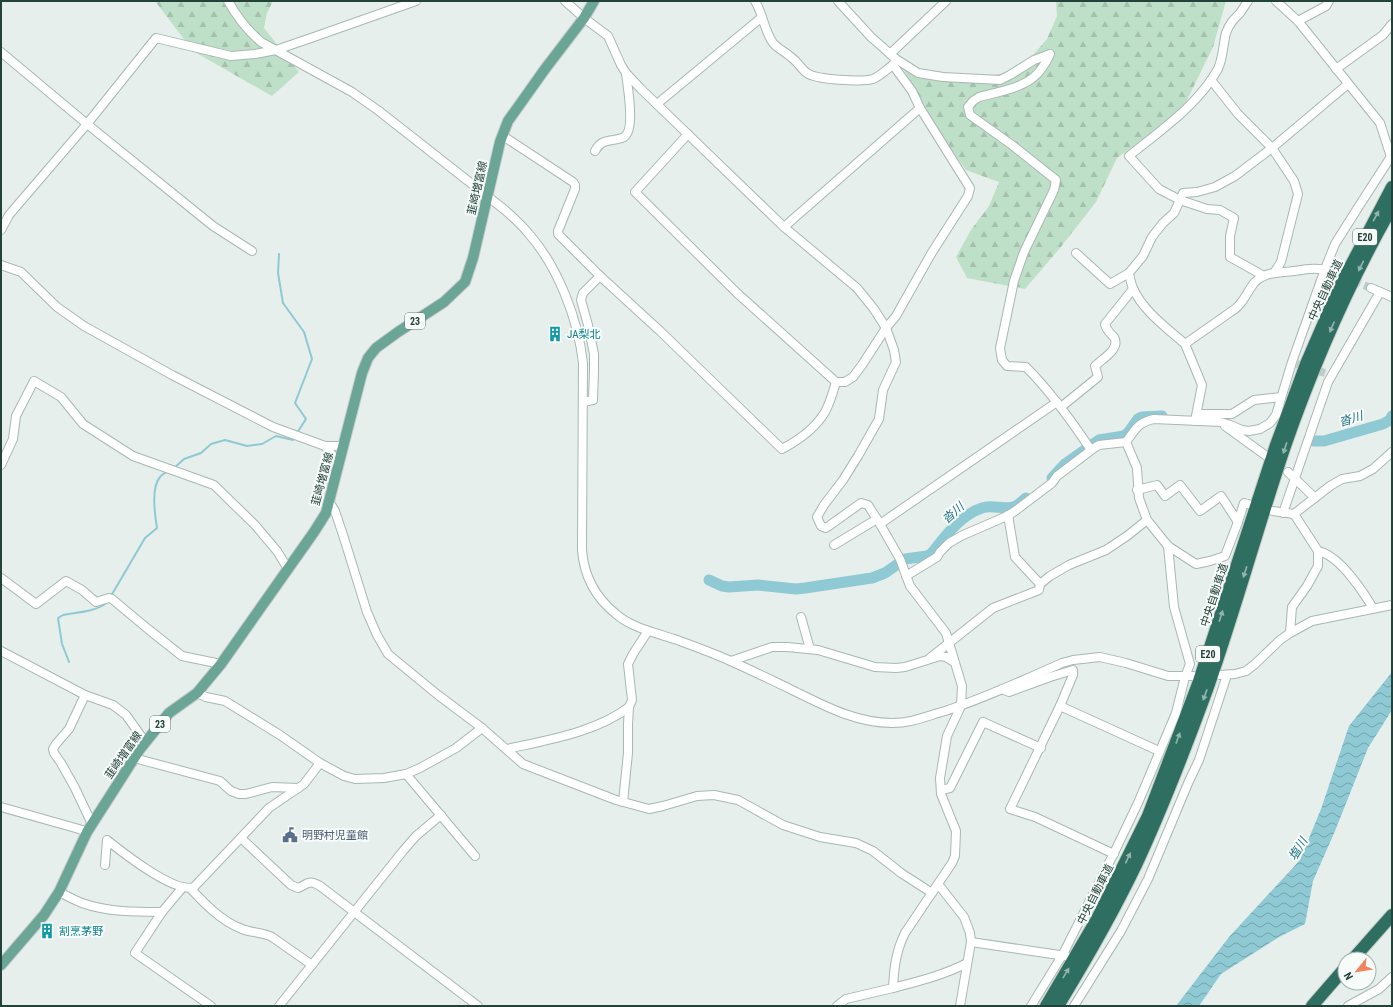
<svg xmlns="http://www.w3.org/2000/svg" width="1393" height="1007" viewBox="0 0 1393 1007" font-family="'Roboto Condensed','Noto Sans JP',sans-serif">
<style>
.forest{fill:url(#forest-firs)}
.water{fill:url(#water-waves)}
.lines{fill:none;stroke-linecap:round;stroke-linejoin:round}
.stream{stroke:#8ec9d4;stroke-width:2}
.river{stroke:#8ec9d4;stroke-width:11}
.minor-tunnel{stroke:#bfccc8;stroke-width:8;stroke-dasharray:8 4;stroke-linecap:butt}
.minor-casing{stroke:#a8b8b2;stroke-width:10}
.major-casing{stroke:#c2cac8;stroke-width:12}
.highway-casing{stroke:#c2cac8;stroke-width:14}
.minor{stroke:#fff;stroke-width:8}
.major{stroke:#6aa596;stroke-width:10}
.highway{stroke:#2f6f62;stroke-width:12}
.oneway{fill:#93b5ae}
.labels{text-anchor:middle;stroke-width:4;stroke-linejoin:round;paint-order:stroke}
.shield{fill:#f7fbf9;stroke:#637a73;stroke-width:1}
.shield-label{font-size:10px;font-weight:bold;fill:#24423a}
.street-label{font-size:11px;fill:#24423a;stroke:#f7fbf9}
.culture-label{font-size:11px;fill:#0d838f;stroke:#f7fbf9;text-anchor:start}
.service-label{font-size:11px;fill:#4e5e75;stroke:#f7fbf9;text-anchor:start}
.water-label{font-size:12px;font-style:italic;fill:#1c6f80;stroke:#f7fbf9}
</style>
<defs>
<pattern id="forest-firs" width="22" height="20" patternUnits="userSpaceOnUse"><rect width="22" height="20" fill="#bfe0c8"/><path d="M5 1l3.5 6h-7zM16 11l3.5 6h-7z" fill="#a4c1ad"/></pattern>
<pattern id="water-waves" width="16" height="10" patternUnits="userSpaceOnUse"><rect width="16" height="10" fill="#8ec9d4"/><path d="M0 5q4-4 8 0t8 0" fill="none" stroke="#74a5ad"/></pattern>
</defs>
<rect width="100%" height="100%" fill="#e6efeb"/>
<g class="forest">
<path d="M155 1H273L267 13 264 28 299 72 272 96 193 51Z"/>
<path d="M1056 1H1226L1213 47 1185 104 1176 115 1117 158 1096 202 1060 248 1025 289 967 278 956 257 971 230 989 206 999 182 966 170 944 140 904 70 959 81 1010 72 1027 62 1047 39 1057 16Z"/>
</g>
<path class="water" d="M1392 672V710L1368 748 1335 831 1313 881 1305 924 1279 937 1221 974 1199 1006H1176L1229 937 1300 860 1321 809 1349 726Z"/>
<g class="lines">
<g class="stream">
<path d="M279 254 278 273 283 303 304 332 312 359 295 403 306 419 297 433"/>
<path d="M174 468 184 459 201 453 211 444 225 440 247 446 262 444 276 436 293 440 295 437"/>
<path d="M111 596 145 538 157 528C155 516 151 487 160 477 162 474 166 473 168 471"/>
<path d="M69 662 62 644 58 618 63 615C74 613 100 611 107 602"/>
</g>
<g class="river">
<path d="M1314 441H1324L1383 424 1390 420 1392 416"/>
<path d="M1052 478 1065 464 1099 440 1124 436 1128 433 1138 419 1142 417 1162 416"/>
<path d="M709 580 722 586 729 587 758 585 796 589 805 588 872 578 885 573 905 559 927 556 931 554C945 537 960 515 982 508 992 504 1006 511 1016 506 1019 504 1023 501 1026 498"/>
</g>
<g class="minor-tunnel">
<path d="M1331 271 1371 288"/>
<path d="M1297 364 1325 373"/>
</g>
<g class="minor-casing">
<g id="minor">
<path d="M228 1C237 17 247 30 261 42L352 92 379 111 505 210C514 218 522 225 529 234 558 267 578 319 583 363L582 550C584 576 596 598 616 614 632 628 654 632 674 639 689 644 704 650 719 656 743 666 767 678 790 689 823 705 855 723 892 723 912 723 927 716 945 711 985 698 1024 680 1062 663L1073 660 1100 657 1126 663 1168 676H1193"/>
<path d="M565 1 584 18 608 36 621 65 626 73 641 89 784 227 857 288 874 309 886 328 894 350 896 362 883 390 879 419 858 456 843 480 824 505 817 517 821 526 826 528 861 503 868 505 880 524 900 559 910 586 946 633 962 686 961 706 947 736 940 778 941 794 956 831 955 856 952 863 905 933C896 951 894 968 893 988L846 999 837 1006"/>
<path d="M755 1C763 14 764 30 773 43 778 49 786 52 792 58 798 62 801 69 807 73 816 80 863 82 873 79 880 76 887 69 893 65"/>
<path d="M1248 1C1245 5 1243 9 1240 13 1234 19 1229 24 1226 33 1223 45 1223 58 1218 69 1198 105 1161 130 1129 156L1159 189 1180 200 1183 193 1197 192 1215 187 1235 176 1272 148 1348 84"/>
<path d="M1276 1 1298 21 1380 123 1391 157"/>
<path d="M1298 21 1326 6 1329 1"/>
<path d="M1 52 87 124 213 226 252 251"/>
<path d="M890 54 946 1"/>
<path d="M896 59 918 73 943 77 1000 80 1010 75 1034 60 1050 54C1048 59 1045 64 1042 68 1029 88 1001 91 979 97L973 101 968 107 970 115 1012 145 1056 180 1054 190 1024 252 1014 281 1000 348 1002 360 1007 366 1026 367C1051 392 1071 420 1091 450"/>
<path d="M1336 69 1383 35 1392 24"/>
<path d="M1211 80 1238 114 1272 148 1294 181 1298 194 1281 262 1274 273"/>
<path d="M657 104 762 17"/>
<path d="M688 134 635 192 737 293 836 382"/>
<path d="M503 136 573 182 575 185V189L558 231V234L600 276"/>
<path d="M595 151C602 138 610 142 622 138 637 134 627 84 626 73"/>
<path d="M784 227 920 108 912 91 893 65 896 59 871 37 838 1"/>
<path d="M1 230 9 215 87 124 156 38 231 56 255 54 276 50 311 38 416 1"/>
<path d="M1076 253 1110 284 1129 273"/>
<path d="M1 265 21 272 57 307 84 326 172 375 273 427 325 446H344"/>
<path d="M1371 288 1392 297"/>
<path d="M1185 344C1168 329 1142 310 1133 288 1131 284 1130 278 1129 273L1143 256 1152 237 1163 223 1174 213 1180 200 1207 209 1220 210 1234 218 1230 236V257L1264 276"/>
<path d="M583 402 593 400 594 371V354L588 325 581 300 583 293 600 276 660 331 782 449C799 440 815 429 825 412 830 403 833 392 836 382H845L853 377 862 365 886 328 896 316 931 254 968 196 970 188 920 108"/>
<path d="M1061 407 1098 377 1095 366C1102 359 1121 349 1114 337 1110 333 1106 330 1105 324L1133 289"/>
<path d="M1197 414H1232L1254 400 1281 397"/>
<path d="M1195 421 1202 385 1185 344 1232 311C1243 305 1247 291 1255 282 1266 271 1280 273 1294 271 1307 269 1318 267 1331 271"/>
<path d="M1225 426 1265 455"/>
<path d="M1126 442 1137 468 1139 498 1147 520 1168 546 1196 564 1210 561 1225 556 1238 522"/>
<path d="M325 446 333 456 338 468"/>
<path d="M1 465 13 439 16 416 34 381 61 397 83 424 133 456 214 485 255 525 277 551 288 569"/>
<path d="M1288 472 1315 498"/>
<path d="M1137 490 1157 485 1165 496 1180 485 1200 511 1221 496 1238 522 1244 503 1248 504"/>
<path d="M330 503 335 511 344 538 367 612 377 635 388 654 438 695 482 728 523 764 616 800 649 809 663 806 697 796 714 795 738 800 783 825 820 837 856 843 873 851 901 873 932 893"/>
<path d="M1273 511 1294 514 1330 486 1342 479 1360 476 1373 469 1392 452"/>
<path d="M1283 513 1328 382 1380 292"/>
<path d="M1008 515 1015 557 1040 584"/>
<path d="M880 524 1057 402"/>
<path d="M834 545 877 519"/>
<path d="M1318 551C1339 555 1362 590 1373 608"/>
<path d="M906 576 937 557 940 552 949 543 961 536 1007 516 1015 511 1052 483 1057 476 1094 448 1099 445 1126 442C1136 429 1137 423 1154 419L1221 422 1230 425 1242 430 1249 431 1260 429 1270 423 1276 415 1292 362 1325 269 1335 244 1359 206 1392 155"/>
<path d="M1 578 36 604 66 581 82 590 96 602 109 598 112 599 148 629 182 656 221 664"/>
<path d="M801 617 810 649"/>
<path d="M1290 633 1292 607 1307 586 1318 566V551L1294 514"/>
<path d="M1 651 85 695 113 705 126 715 146 743"/>
<path d="M930 658 993 608 1039 590 1040 584 1050 576 1069 565 1106 550 1127 536 1147 520"/>
<path d="M731 661 772 647H787L818 650 875 667 896 668 905 667 940 656 946 657 954 662"/>
<path d="M1220 675 1235 674 1246 671 1255 664 1280 640 1290 633 1312 621 1392 605"/>
<path d="M1002 689 1009 692 1050 677 1073 670V675L1060 706 1010 809 1035 817 1114 854"/>
<path d="M197 693 206 697 225 701 280 735 320 763 344 776 355 779 384 778 406 774 420 768 456 748 482 728"/>
<path d="M85 695 69 729 56 744 53 749 54 753 61 763 75 788 92 824"/>
<path d="M1060 706 1159 751"/>
<path d="M507 749C547 740 597 732 629 707"/>
<path d="M134 758 220 781 231 791 239 794H246L272 787 298 788"/>
<path d="M406 774 475 856"/>
<path d="M941 790 950 788 983 722 1041 748"/>
<path d="M623 802 628 753V724L629 707 632 700 628 664 633 654 648 631"/>
<path d="M1 807 79 829 87 832"/>
<path d="M241 838 291 885 298 888C308 884 308 879 320 886L478 1006"/>
<path d="M105 865 107 840C122 852 175 894 194 887L269 808 304 784 320 763"/>
<path d="M938 884 964 917 970 933 971 942 1066 956"/>
<path d="M190 888C205 904 221 921 242 929 252 933 262 932 272 937L312 965"/>
<path d="M59 892C67 896 74 900 82 903 107 912 136 912 162 912L183 887"/>
<path d="M162 912 135 953 211 1006"/>
<path d="M893 988C919 981 944 975 967 963"/>
<path d="M279 1006 403 851 416 836 441 815"/>
<path d="M960 1006 971 942"/>
<path d="M1031 1006 1063 954 1115 851 1138 803 1176 713 1185 677 1190 664 1174 607 1168 546"/>
<path d="M1074 1006 1121 931 1148 879 1189 781 1199 760 1227 675"/>
<path d="M1348 1006 1379 989 1392 977"/>
</g>
</g>
<g class="major-casing">
<path id="major" d="M1 965 44 915 59 892 87 832 140 749 169 713 197 693 221 664 314 532 326 513 362 373 368 358 376 348 398 332 444 302 465 282 473 258 500 142 508 121 545 69 584 18 594 1"/>
</g>
<g class="highway-casing">
<g id="highway">
<path d="M1353 959 1392 915"/>
<path d="M1046 1006 1097 919 1148 816 1198 684 1276 445 1306 364 1339 288 1392 187"/>
<path d="M1058 1006C1086 960 1113 913 1136 865 1163 807 1186 747 1208 687 1236 607 1258 526 1285 446 1314 363 1349 283 1392 207"/>
<path d="M1312 1006 1345 968"/>
</g>
</g>
<use href="#minor" class="minor"/>
<use href="#major" class="major"/>
<use href="#highway" class="highway"/>
</g>
<defs><path id="oneway-solid" d="M-6-.8H1V-3.2L6.5 0L1 3.2V.8H-6Z"/></defs>
<g class="oneway">
<use href="#oneway-solid" transform="translate(1376 216) rotate(-61)"/>
<use href="#oneway-solid" transform="translate(1361 266) rotate(117)"/>
<use href="#oneway-solid" transform="translate(1332 327) rotate(114)"/>
<use href="#oneway-solid" transform="translate(1285 448) rotate(108)"/>
<use href="#oneway-solid" transform="translate(1245 572) rotate(108)"/>
<use href="#oneway-solid" transform="translate(1221 616) rotate(-72)"/>
<use href="#oneway-solid" transform="translate(1205 695) rotate(110)"/>
<use href="#oneway-solid" transform="translate(1178 738) rotate(-70)"/>
<use href="#oneway-solid" transform="translate(1128 858) rotate(-65)"/>
<use href="#oneway-solid" transform="translate(1066 973) rotate(-59)"/>
</g>
<defs>
<g id="building-bare" transform="scale(1.2)"><path d="M-4-6H4V6H1V3H-1V6H-4ZM-2.5-4.3h1.7v1.8h-1.7ZM.8-4.3h1.7v1.8H.8ZM-2.5-1h1.7V.8h-1.7ZM.8-1h1.7V.8H.8Z" fill="#0f9aa8" stroke="#f7fbf9" stroke-width="2.5" paint-order="stroke"/></g>
<g id="civic-bare" transform="scale(1.2)"><path d="M-.6-6.5H3V-4.5H.6V-3L4-1V1h2V6H-6V1h2V-1L-.6-3ZM-1.2 2.5V6h2.4V2.5Z" fill="#5c6f8a" stroke="#f7fbf9" stroke-width="2.5" paint-order="stroke"/></g>
</defs>
<g fill-rule="evenodd">
<use href="#building-bare" x="555" y="334"/>
<use href="#civic-bare" x="290" y="835"/>
<use href="#building-bare" x="47" y="931"/>
</g>
<g class="labels">
<g class="shield">
<rect x="1353" y="229" width="24" height="16" rx="3"/>
<rect x="405" y="313" width="20" height="16" rx="3"/>
<rect x="1196" y="646" width="24" height="16" rx="3"/>
<rect x="150" y="716" width="20" height="16" rx="3"/>
</g>
<g class="shield-label">
<text x="1365" y="241">E20</text>
<text x="415" y="325">23</text>
<text x="1208" y="658">E20</text>
<text x="160" y="728">23</text>
</g>
<g class="street-label">
<text transform="translate(477 188) rotate(-77)" y="4">韮崎増富線</text>
<text transform="translate(1325 290) rotate(-65)" y="4">中央自動車道</text>
<text transform="translate(322 479) rotate(-75)" y="4">韮崎増富線</text>
<text transform="translate(1214 595) rotate(-72)" y="4">中央自動車道</text>
<text transform="translate(123 755) rotate(-55)" y="4">韮崎増富線</text>
<text transform="translate(1095 894) rotate(-63)" y="4">中央自動車道</text>
</g>
<g class="culture-label">
<text x="567" y="338">JA梨北</text>
<text x="59" y="935">割烹茅野</text>
</g>
<g class="service-label">
<text x="302" y="839">明野村児童館</text>
</g>
<g class="water-label">
<text transform="translate(1351 419) rotate(-16)" y="4">沓川</text>
<text transform="translate(953 513) rotate(-42)" y="4">沓川</text>
<text transform="translate(1298 849) rotate(-59)" y="4">塩川</text>
</g>
</g>
<rect width="1393" height="1007" fill="none" stroke="#24423a" stroke-width="4"/>
<g transform="translate(1357 971) rotate(240)"><circle r="19" fill="#f7fbf9" stroke="#a3b1ad"/>
<path d="M0-3L7 15L0 10L-7 15Z" fill="#f4845f"/>
<text y="-6" font-size="11" font-weight="bold" text-anchor="middle" fill="#24423a">N</text>
</g>
</svg>
